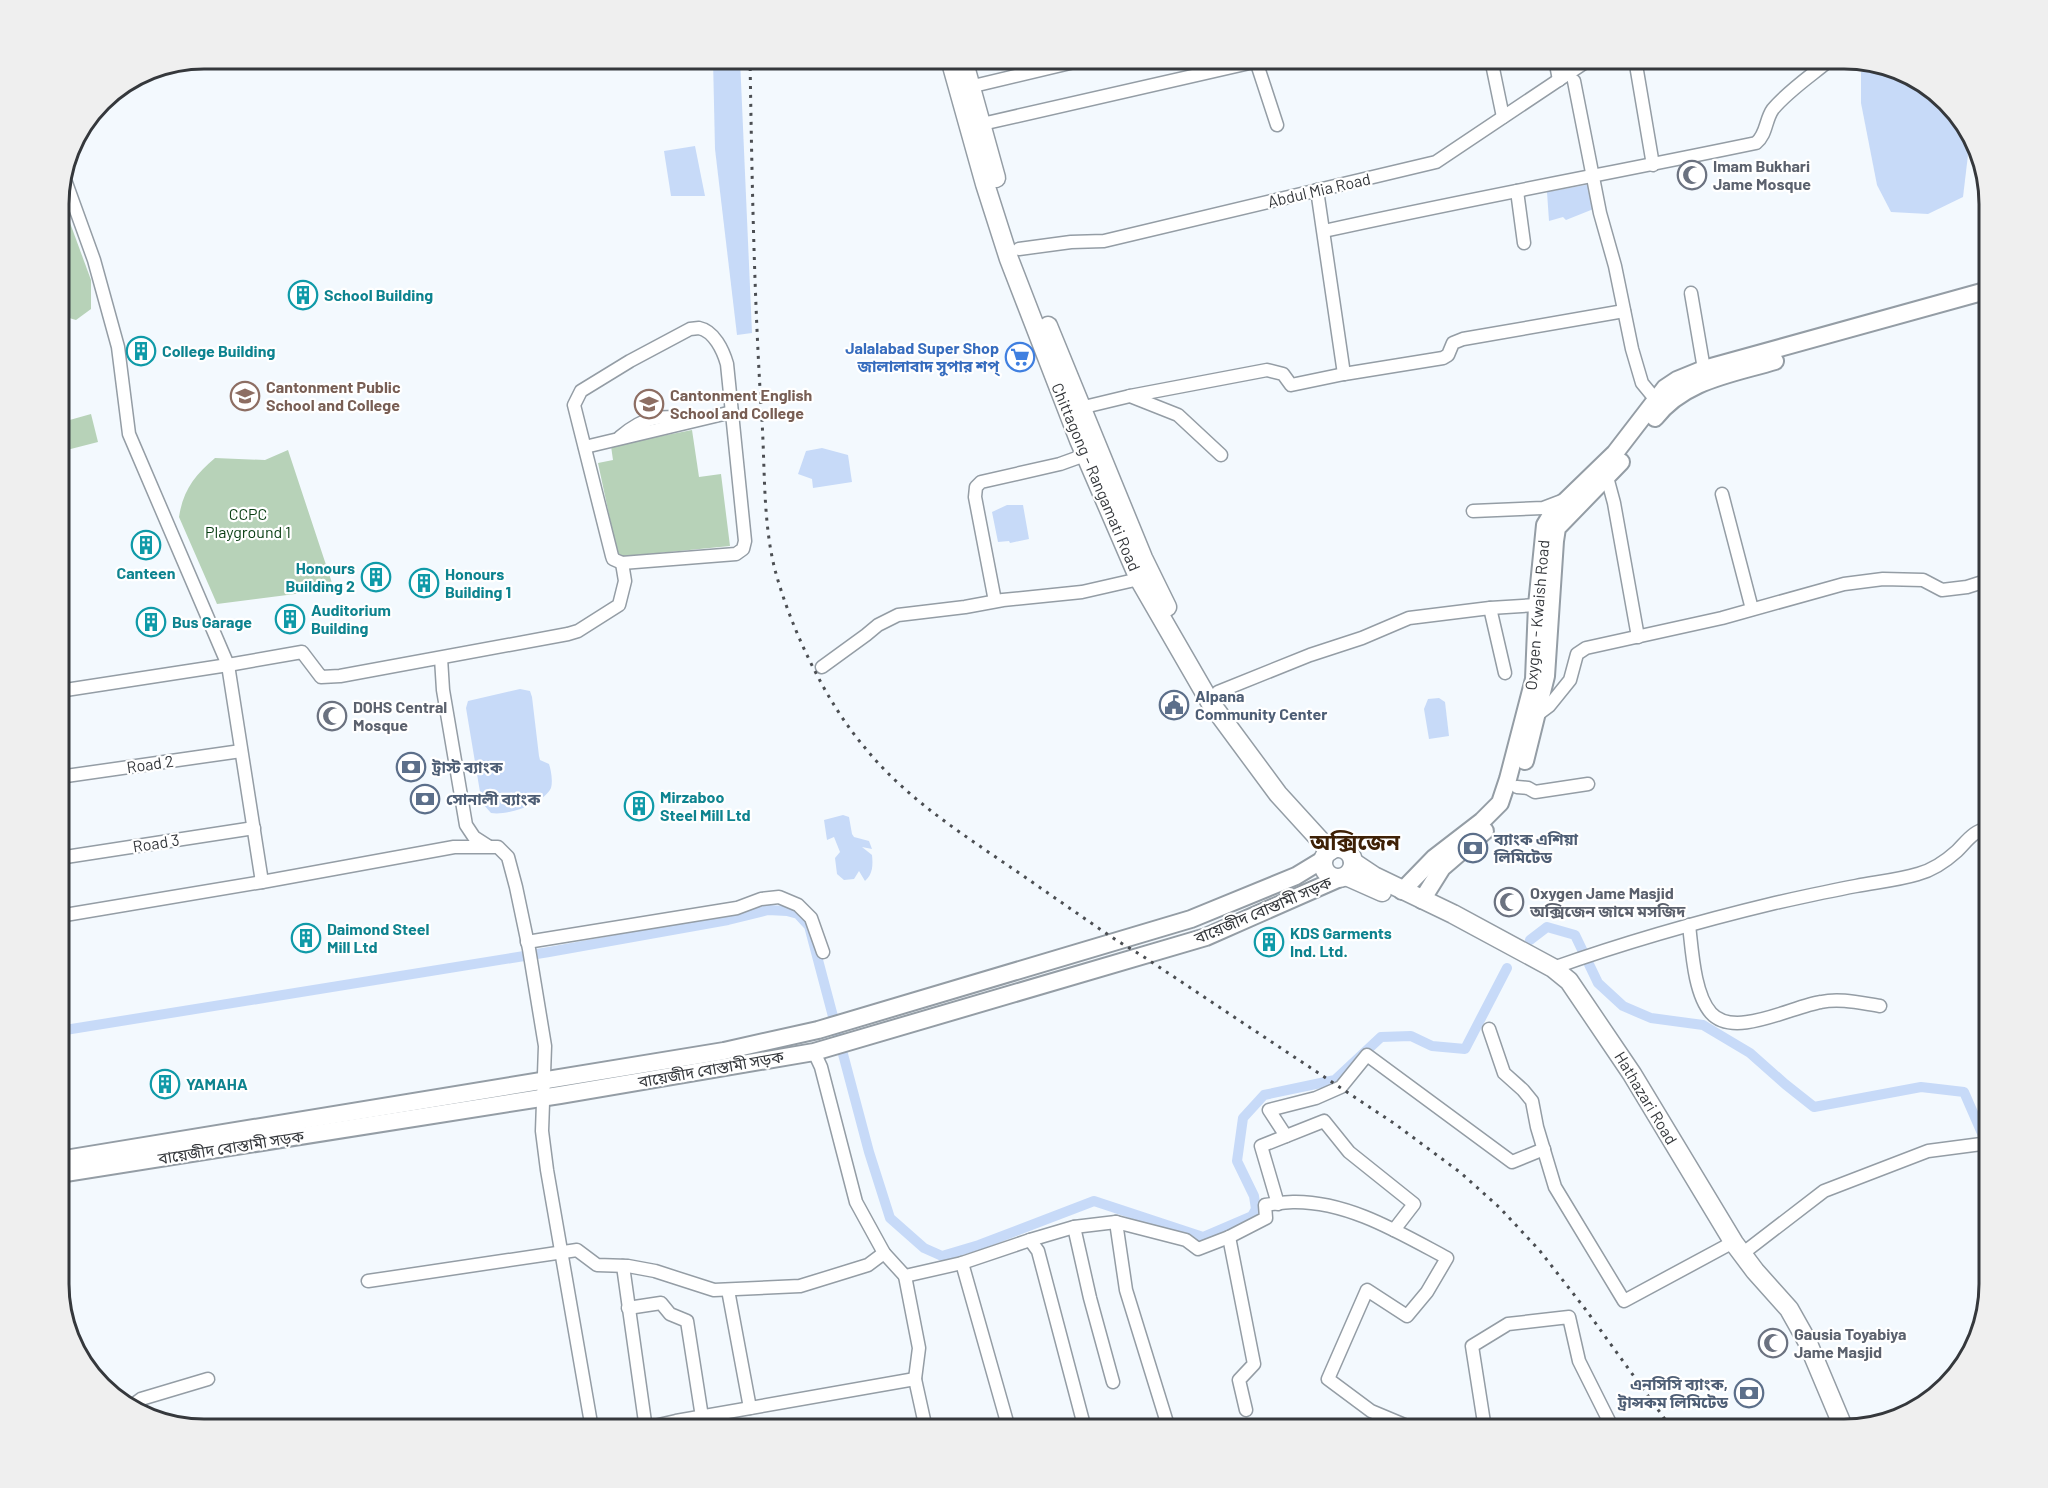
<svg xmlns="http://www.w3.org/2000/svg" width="2048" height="1488" viewBox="0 0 2048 1488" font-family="Barlow,'Noto Sans Bengali',sans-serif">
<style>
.green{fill:#b7d2b8}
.water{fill:#c7daf8}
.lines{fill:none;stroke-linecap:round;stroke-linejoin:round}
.canal{stroke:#c7daf8;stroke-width:10}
.minor-casing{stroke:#949da5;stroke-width:15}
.major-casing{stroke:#949da5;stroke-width:20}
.highway-casing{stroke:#949da5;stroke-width:21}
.minor{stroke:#fff;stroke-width:12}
.major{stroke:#fff;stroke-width:16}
.highway{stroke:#fff;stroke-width:18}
.rail{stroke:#4b4e52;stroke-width:3;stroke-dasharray:3 6;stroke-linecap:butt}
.labels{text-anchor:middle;stroke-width:4.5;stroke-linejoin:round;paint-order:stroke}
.worship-label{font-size:16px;font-weight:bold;fill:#5b616d;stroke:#fff;text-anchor:start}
.street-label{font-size:16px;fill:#35383c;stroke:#fff}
.culture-label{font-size:16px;font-weight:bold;fill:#0d838f;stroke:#fff;text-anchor:start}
.shop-label{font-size:16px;font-weight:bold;fill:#366cbe;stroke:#fff;text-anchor:end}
.education-label{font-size:16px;font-weight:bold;fill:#785e54;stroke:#fff;text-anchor:start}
.park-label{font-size:16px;fill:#073c11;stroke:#fff}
.service-label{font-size:16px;font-weight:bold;fill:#4e5e75;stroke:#fff;text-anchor:start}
.district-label{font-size:22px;font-weight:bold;fill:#3f2106;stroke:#fff}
.rim{fill:none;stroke:#35383c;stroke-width:3}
</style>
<rect width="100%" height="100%" fill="#f3f9fe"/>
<g class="green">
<path d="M59 193 91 280V309L76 320 59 315Z"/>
<path d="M91 414 98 442 59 452V423Z"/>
<path d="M692 430 699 477 721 474 730 546 618 557 598 463 613 460 611 446Z"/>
<path d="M288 450 334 589 217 604 179 517C183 490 195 475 215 458L265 460Z"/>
</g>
<g class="water">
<path d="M713 59H740L752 333 737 335 715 149Z"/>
<path d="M1880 64 1890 66 1932 88 1964 126 1968 155 1963 197 1928 214 1891 212 1877 185 1861 103V72Z"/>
<path d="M695 146 705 196H671L664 151Z"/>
<path d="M1591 184 1596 208 1566 220 1563 217 1549 221 1547 192Z"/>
<path d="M822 448 848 455 852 482 813 488 812 479 798 474 806 451Z"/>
<path d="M1007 505H1023L1029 539 1010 543 1009 541 998 542 992 512Z"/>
<path d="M520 689 530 691 532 697 539 756 540 760 549 764C551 770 553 781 551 788 543 804 507 816 491 813L484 805 480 792 466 708 468 701Z"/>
<path d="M1439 698 1445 702 1449 736 1429 739 1424 709 1428 699Z"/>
<path d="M843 815 849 817 852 834 854 837 869 841 872 849 862 847 872 855C873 865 873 874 865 881L859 871 854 879 844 880 837 874 835 858 840 852 834 837 827 840 824 820Z"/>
</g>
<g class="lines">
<g class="canal">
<path d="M1530 940 1547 927 1575 935 1598 983 1623 1006 1651 1018 1703 1025 1750 1053 1785 1084 1814 1107 1921 1087 1964 1092 1988 1147 1989 1155"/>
<path d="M59 1031 549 952 728 920 768 910 787 911 798 914 809 926 869 1152 890 1218 924 1248 942 1256 979 1245 1094 1201 1203 1237 1252 1216 1256 1209 1254 1196 1237 1161 1243 1118 1264 1095 1335 1080 1381 1037 1411 1036 1432 1046 1465 1049 1507 968"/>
</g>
<g class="minor-casing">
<g id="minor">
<path d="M1491 59 1503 117"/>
<path d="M1555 59 1559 80"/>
<path d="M1635 59 1653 165"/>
<path d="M1574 81 1600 213 1615 266 1632 349 1642 383 1656 400"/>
<path d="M965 88 1087 59"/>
<path d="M982 124 1254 62 1257 64 1277 125"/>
<path d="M1317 190 1344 374"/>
<path d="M1517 191 1524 243"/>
<path d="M1324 231C1468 199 1612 173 1756 143 1767 134 1765 120 1773 109 1789 90 1812 75 1831 59"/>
<path d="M1019 249 1071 242 1104 241 1436 162 1590 59"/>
<path d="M1982 292 1989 276"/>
<path d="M1691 293 1704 369"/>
<path d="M699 328C714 331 723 350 727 364L745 541 743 549 736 554 622 563 613 559 612 556 574 405 581 391 630 361 690 329Z"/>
<path d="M1130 396 1267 370 1283 374 1291 385 1344 374 1443 358 1448 355 1453 343 1463 339 1624 311"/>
<path d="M1080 408 1130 396 1178 415 1221 455"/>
<path d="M620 437C646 415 661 415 693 419"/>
<path d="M585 447 732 412"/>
<path d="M1607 477 1614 503 1638 637"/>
<path d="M1722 494 1752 609"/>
<path d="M1473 511 1543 508 1564 500"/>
<path d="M995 601 975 497 976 487 981 482 1060 464 1085 455"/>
<path d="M1490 608 1505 673"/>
<path d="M441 658 443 690 466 825 474 837 488 846"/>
<path d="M822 667 866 635 878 625 898 615 965 607 1003 600 1082 592 1139 579"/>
<path d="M59 691 228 665 129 434 118 347 94 260 64 177"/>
<path d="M1218 692 1310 655 1362 638 1409 618 1490 608 1537 605"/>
<path d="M1537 715 1549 706 1570 680 1577 654 1586 648 1722 618 1844 584 1883 579 1923 580 1942 590 1967 587 1989 580"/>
<path d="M59 777 241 751"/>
<path d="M1517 787 1528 788 1535 792 1588 784"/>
<path d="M59 858 254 828"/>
<path d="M262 882 228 665 302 652 321 677 340 676 568 634 578 631 619 605 625 581 622 563"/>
<path d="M59 916 262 882 454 847H498L508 857 516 887 529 949 545 1046 542 1131 547 1170 592 1429"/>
<path d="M1689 925C1692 950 1694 994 1711 1013 1734 1039 1793 1006 1821 1002 1840 998 1860 1003 1880 1006"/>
<path d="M527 942 737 908 761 899 779 897 798 905 811 918 823 952"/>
<path d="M1553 968C1626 942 1700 921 1775 903 1802 897 1829 891 1856 886 1877 882 1898 880 1918 874 1933 870 1946 861 1957 851 1968 840 1973 831 1989 828"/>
<path d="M1489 1029 1504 1073 1523 1090 1532 1101 1537 1127 1555 1187 1624 1301 1726 1246"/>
<path d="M814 1052 821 1067 856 1202 884 1253 905 1276 962 1263 1030 1240 1038 1251 1085 1429"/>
<path d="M1286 1136 1269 1110 1316 1098 1341 1087 1367 1055 1512 1162 1544 1149"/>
<path d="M1278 1204 1261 1146 1324 1121 1349 1152 1414 1204 1394 1230"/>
<path d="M1116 1222 1126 1290 1169 1429"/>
<path d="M1074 1227 1090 1298 1113 1382"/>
<path d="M1229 1237 1254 1364 1239 1380 1246 1410"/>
<path d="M1030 1240 1074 1227 1116 1222 1186 1240 1198 1249 1229 1237 1266 1218 1265 1205C1274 1204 1284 1202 1293 1202 1348 1201 1400 1233 1447 1258L1427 1292 1407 1316 1367 1290 1328 1379 1371 1411 1414 1429"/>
<path d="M1742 1254 1824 1191 1928 1151 1989 1143"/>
<path d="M962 1263 1009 1429"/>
<path d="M623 1266 646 1429"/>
<path d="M905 1276 919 1348 915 1379"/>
<path d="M368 1281 577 1250 597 1265 628 1266 655 1271 714 1290 800 1286 868 1265 884 1253"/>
<path d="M728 1290 750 1408"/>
<path d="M628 1308 661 1303 670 1314 687 1321 702 1417"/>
<path d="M130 1407 141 1399 208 1379"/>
<path d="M641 1429 676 1421 915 1379 926 1429"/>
<path d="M1485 1429 1472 1346 1508 1324 1569 1317 1579 1361 1613 1429"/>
</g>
</g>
<g class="major-casing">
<g id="major">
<path d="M1655 418C1684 380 1732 374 1775 361"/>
<path d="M1525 761 1546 676 1555 541 1557 528 1621 462"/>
<path d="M1402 891 1434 858 1482 821 1500 803 1508 779 1534 679 1537 605 1545 525 1551 515 1615 453 1665 388 1677 380 1704 369 1989 290"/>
<path d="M1422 900 1442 868 1485 831"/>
<path d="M59 1160 724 1051 818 1030 1191 919 1296 876 1324 859"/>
<path d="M59 1174 560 1095 814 1052 1206 937 1340 878"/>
</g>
</g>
<g class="highway-casing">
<g id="highway">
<path d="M950 59 985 184 1009 259 1079 440 1139 579 1210 702 1278 794 1330 851"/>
<path d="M963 59 996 178"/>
<path d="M1048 326 1143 558 1167 607"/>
<circle cx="1338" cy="863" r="15"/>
<path d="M1353 862 1374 876 1453 914 1553 968 1569 981 1632 1074 1734 1243 1755 1271 1789 1309 1807 1341 1844 1429"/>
<path d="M1346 876 1382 892"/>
</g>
</g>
<use href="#minor" class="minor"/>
<use href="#major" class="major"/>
<use href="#highway" class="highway"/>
<path class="rail" d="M750 59C752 179 754 300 762 421 765 470 763 523 775 570 791 629 826 703 866 749 903 794 949 825 997 858 1037 885 1076 913 1116 940L1141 955 1395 1124 1461 1173 1500 1208 1540 1251 1586 1310 1672 1429"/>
</g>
<defs>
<g id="mosque-ring" transform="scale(1.5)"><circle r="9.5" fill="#fff" stroke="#6b7280" stroke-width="1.5"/><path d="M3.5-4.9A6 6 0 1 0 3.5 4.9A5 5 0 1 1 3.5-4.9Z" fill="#6b7280"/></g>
<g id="building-ring" transform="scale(1.5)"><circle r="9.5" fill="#fff" stroke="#0f9aa8" stroke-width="1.5"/><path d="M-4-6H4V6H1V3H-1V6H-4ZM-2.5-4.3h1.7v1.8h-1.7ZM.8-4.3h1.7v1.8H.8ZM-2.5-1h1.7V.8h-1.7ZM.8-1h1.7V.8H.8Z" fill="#0f9aa8"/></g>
<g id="supermarket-ring" transform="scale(1.5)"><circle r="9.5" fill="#fff" stroke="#3f7fe0" stroke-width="1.5"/><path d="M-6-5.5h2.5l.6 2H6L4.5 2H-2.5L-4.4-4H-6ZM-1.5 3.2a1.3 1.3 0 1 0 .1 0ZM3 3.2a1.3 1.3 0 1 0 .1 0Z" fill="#3f7fe0"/></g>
<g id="school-ring" transform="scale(1.5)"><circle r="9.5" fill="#fff" stroke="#8d6e63" stroke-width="1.5"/><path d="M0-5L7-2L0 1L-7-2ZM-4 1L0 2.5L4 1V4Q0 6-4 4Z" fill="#8d6e63"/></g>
<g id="civic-ring" transform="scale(1.5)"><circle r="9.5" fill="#fff" stroke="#5c6f8a" stroke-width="1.5"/><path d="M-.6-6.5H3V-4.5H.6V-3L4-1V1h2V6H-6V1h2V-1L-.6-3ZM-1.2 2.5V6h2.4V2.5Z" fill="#5c6f8a"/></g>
<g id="bank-ring" transform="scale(1.5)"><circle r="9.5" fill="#fff" stroke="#5c6f8a" stroke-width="1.5"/><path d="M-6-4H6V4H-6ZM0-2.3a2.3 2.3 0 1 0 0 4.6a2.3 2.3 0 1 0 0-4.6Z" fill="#5c6f8a"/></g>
</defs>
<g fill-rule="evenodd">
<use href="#mosque-ring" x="1692" y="175"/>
<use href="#building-ring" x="303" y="295"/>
<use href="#building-ring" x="141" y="351"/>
<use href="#supermarket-ring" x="1020" y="357"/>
<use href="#school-ring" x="245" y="396"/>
<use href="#school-ring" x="649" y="404"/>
<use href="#building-ring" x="146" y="545"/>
<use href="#building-ring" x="376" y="577"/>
<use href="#building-ring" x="424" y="583"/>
<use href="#building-ring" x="290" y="619"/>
<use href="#building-ring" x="151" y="622"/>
<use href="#civic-ring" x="1174" y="705"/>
<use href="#mosque-ring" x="332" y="716"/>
<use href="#bank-ring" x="411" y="767"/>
<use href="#bank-ring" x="425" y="799"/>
<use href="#building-ring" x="639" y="806"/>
<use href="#bank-ring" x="1473" y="848"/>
<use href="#mosque-ring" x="1509" y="902"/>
<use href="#building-ring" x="306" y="938"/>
<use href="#building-ring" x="1269" y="942"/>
<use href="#building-ring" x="165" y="1084"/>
<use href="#mosque-ring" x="1773" y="1343"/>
<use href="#bank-ring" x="1749" y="1393"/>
</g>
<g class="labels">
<g class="worship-label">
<text x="1713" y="172">Imam Bukhari<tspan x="1713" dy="18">Jame Mosque</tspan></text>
<text x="353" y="713">DOHS Central<tspan x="353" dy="18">Mosque</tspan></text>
<text x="1530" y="899">Oxygen Jame Masjid<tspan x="1530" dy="18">অক্সিজেন জামে মসজিদ</tspan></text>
<text x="1794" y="1340">Gausia Toyabiya<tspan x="1794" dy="18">Jame Masjid</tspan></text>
</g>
<g class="street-label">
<text transform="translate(1319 190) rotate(-13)" y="6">Abdul Mia Road</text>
<text transform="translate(1096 477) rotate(67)" y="6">Chittagong - Rangamati Road</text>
<text transform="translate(1537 615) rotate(-85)" y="6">Oxygen - Kwaish Road</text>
<text transform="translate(150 764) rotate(-8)" y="6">Road 2</text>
<text transform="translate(156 843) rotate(-9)" y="6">Road 3</text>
<text transform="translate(1263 910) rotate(-23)" y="6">বায়েজীদ বোস্তামী সড়ক</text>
<text transform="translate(711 1069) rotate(-10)" y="6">বায়েজীদ বোস্তামী সড়ক</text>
<text transform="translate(1646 1098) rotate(59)" y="6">Hathazari Road</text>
<text transform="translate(231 1147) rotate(-9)" y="6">বায়েজীদ বোস্তামী সড়ক</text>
</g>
<g class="culture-label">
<text x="324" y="301">School Building</text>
<text x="162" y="357">College Building</text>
<text x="355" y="574" text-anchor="end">Honours<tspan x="355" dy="18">Building 2</tspan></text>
<text x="146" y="579" text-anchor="middle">Canteen</text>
<text x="445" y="580">Honours<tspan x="445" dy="18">Building 1</tspan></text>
<text x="311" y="616">Auditorium<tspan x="311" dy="18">Building</tspan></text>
<text x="172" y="628">Bus Garage</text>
<text x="660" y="803">Mirzaboo<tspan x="660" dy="18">Steel Mill Ltd</tspan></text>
<text x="327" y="935">Daimond Steel<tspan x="327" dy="18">Mill Ltd</tspan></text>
<text x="1290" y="939">KDS Garments<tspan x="1290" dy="18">Ind. Ltd.</tspan></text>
<text x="186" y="1090">YAMAHA</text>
</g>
<g class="shop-label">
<text x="999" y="354">Jalalabad Super Shop<tspan x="999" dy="18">জালালাবাদ সুপার শপ্</tspan></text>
</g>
<g class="education-label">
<text x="266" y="393">Cantonment Public<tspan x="266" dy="18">School and College</tspan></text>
<text x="670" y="401">Cantonment English<tspan x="670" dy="18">School and College</tspan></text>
</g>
<g class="park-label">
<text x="248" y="520">CCPC<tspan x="248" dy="18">Playground 1</tspan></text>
</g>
<g class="service-label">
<text x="1195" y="702">Alpana<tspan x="1195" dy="18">Community Center</tspan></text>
<text x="432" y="773">ট্রাস্ট ব্যাংক</text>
<text x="446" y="805">সোনালী ব্যাংক</text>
<text x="1494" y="845">ব্যাংক এশিয়া<tspan x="1494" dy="18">লিমিটেড</tspan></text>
<text x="1728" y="1390" text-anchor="end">এনসিসি ব্যাংক,<tspan x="1728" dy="18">ট্রান্সকম লিমিটেড</tspan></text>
</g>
<g class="district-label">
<text x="1355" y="850">অক্সিজেন</text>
</g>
</g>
<path d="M0 0H2048V1488H0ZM204 69H1844A135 135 0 0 1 1979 204V1284A135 135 0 0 1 1844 1419H204A135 135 0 0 1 69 1284V204A135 135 0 0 1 204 69Z" fill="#efefef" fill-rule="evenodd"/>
<path class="rim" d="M204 69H1844A135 135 0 0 1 1979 204V1284A135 135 0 0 1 1844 1419H204A135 135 0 0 1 69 1284V204A135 135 0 0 1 204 69Z"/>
</svg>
